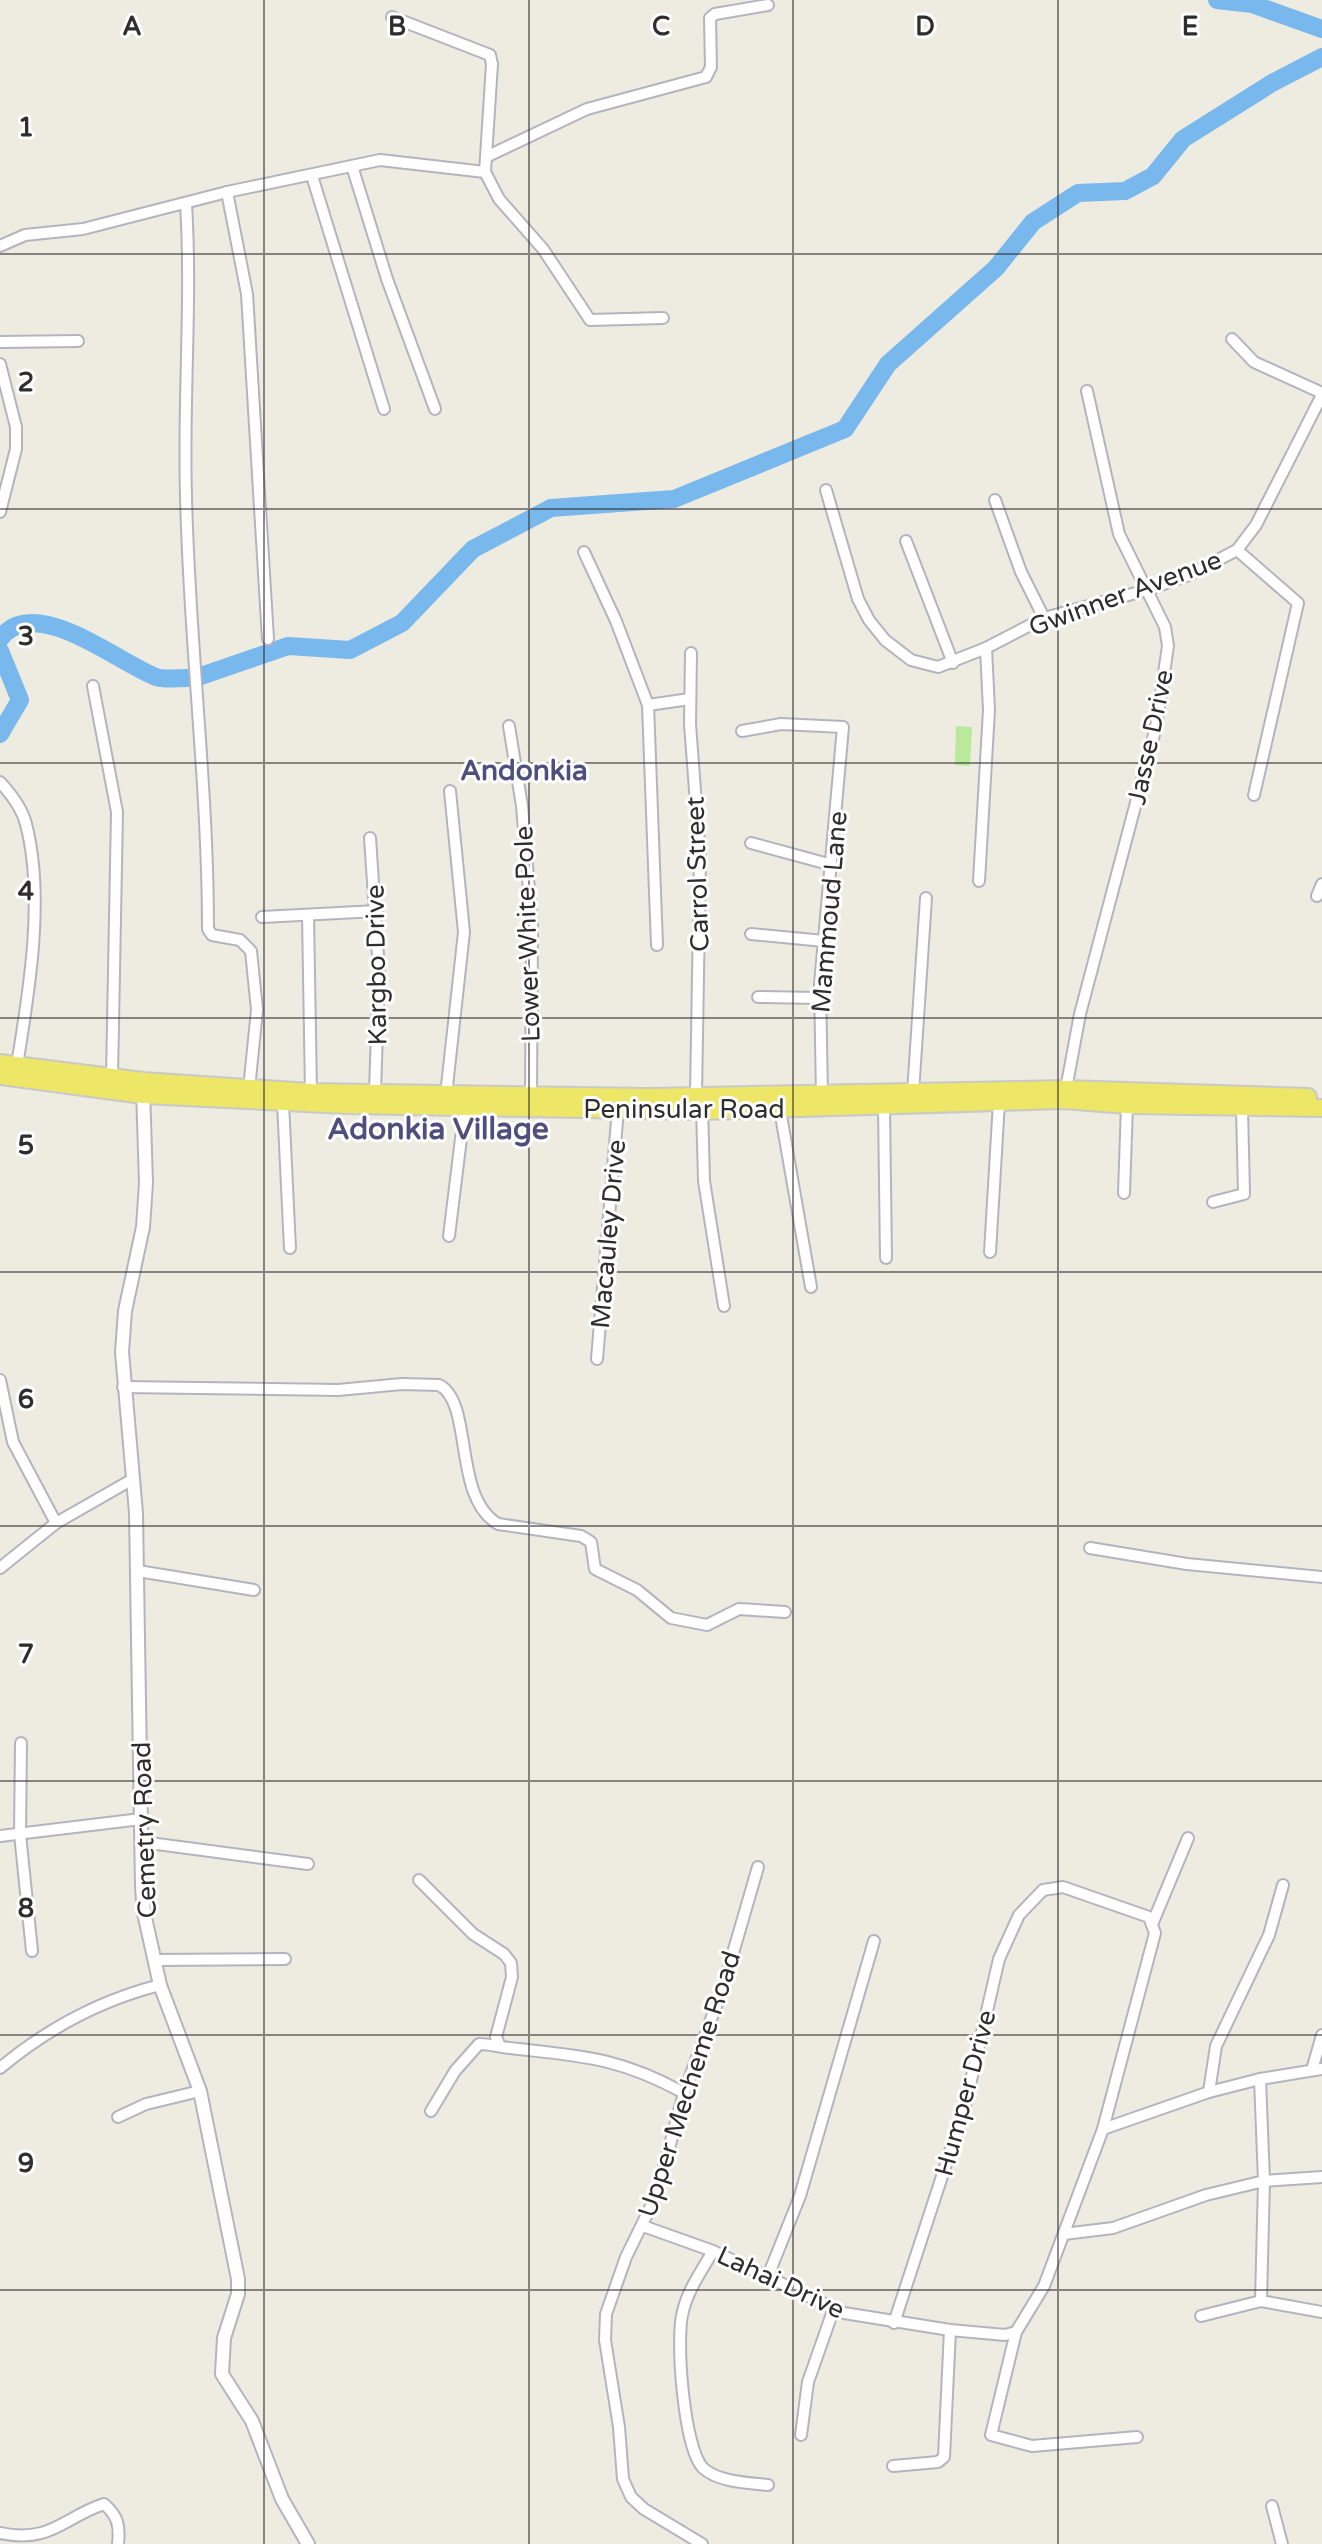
<svg xmlns="http://www.w3.org/2000/svg" width="1322" height="2544" viewBox="0 0 1322 2544" font-family="'Varela Round',sans-serif">
<style>
.pitch{fill:#bbe99c}
.lines{fill:none;stroke-linecap:round;stroke-linejoin:round}
.river{stroke:#79b8ec;stroke-width:18}
.minor-casing{stroke:#b4b4c0;stroke-width:14}
.tertiary-casing{stroke:#b4b4c0;stroke-width:16}
.primary-casing{stroke:#c9c9c9;stroke-width:20}
.minor{stroke:#fff;stroke-width:10}
.tertiary{stroke:#fff;stroke-width:12}
.primary{stroke:#ede667;stroke-width:16}
.grid{fill:none;stroke:#2e2e2e;stroke-width:2;stroke-opacity:0.55}
.labels{text-anchor:middle;stroke-width:6;stroke-linejoin:round;paint-order:stroke}
.street-label{font-size:26px;fill:#2e2e2e;stroke:#fff}
.neighbourhood-label{font-size:28px;font-weight:bold;fill:#4f4f7e;stroke:#fff}
.quarter-label{font-size:30px;font-weight:bold;fill:#4f4f7e;stroke:#fff}
.grid-label{font-size:26px;text-anchor:middle;font-weight:bold;fill:#2e2e2e;stroke:#fff;stroke-width:6;stroke-linejoin:round;paint-order:stroke}
</style>
<rect width="100%" height="100%" fill="#eeebe1"/>
<path class="pitch" d="M956 726 972 727 970 766 955 765Z"/>
<g class="lines">
<g class="river">
<path d="M1217 0 1252 4 1322 29"/>
<path d="M0 639C33 592 119 663 156 677 165 680 177 678 187 678"/>
<path d="M0 651 20 700 0 734"/>
<path d="M198 677 288 646 350 650 402 623 473 549 551 508 674 499 845 429 888 364 996 268 1033 222 1078 193 1125 191 1153 176 1183 139 1272 83 1322 57"/>
</g>
<g class="minor-casing">
<g id="minor">
<path d="M392 17 490 55 492 64 485 172 499 199 543 249 590 320 663 318"/>
<path d="M488 156 587 109 706 77 711 67 710 18 715 14 768 5"/>
<path d="M352 166 387 279 435 409"/>
<path d="M312 176 384 409"/>
<path d="M227 192 247 294 268 639"/>
<path d="M186 204C192 301 183 399 186 496 189 641 208 784 208 929L212 935 240 940 251 951 257 1010 249 1089"/>
<path d="M0 246 25 235 83 229 227 192 380 160 485 172"/>
<path d="M1232 339 1254 362 1322 393"/>
<path d="M0 342 78 341"/>
<path d="M0 364 16 427V449L0 512"/>
<path d="M826 490 858 599 869 620 885 640 911 660 938 667 986 648 1044 618 1147 590 1189 575 1237 550 1256 525 1322 395"/>
<path d="M995 500 1021 572 1044 618"/>
<path d="M906 541 953 663"/>
<path d="M1237 550 1298 603 1254 795"/>
<path d="M584 552 616 621 648 705 657 945"/>
<path d="M691 653 690 724 700 856 696 1096"/>
<path d="M93 686 117 812 112 1077"/>
<path d="M648 705 690 699"/>
<path d="M509 726 522 806 532 926 531 1096"/>
<path d="M742 731 781 724 843 727 820 984 822 1096"/>
<path d="M0 782C11 794 22 808 26 824 45 897 29 992 17 1065"/>
<path d="M370 838 379 971 375 1092"/>
<path d="M751 843 832 865"/>
<path d="M979 881 989 710 986 648"/>
<path d="M1317 896 1322 884"/>
<path d="M308 915 311 1092"/>
<path d="M262 917 377 911"/>
<path d="M751 934 824 941"/>
<path d="M758 997 819 998"/>
<path d="M1066 1089 1080 1014 1156 727 1168 646 1165 627 1119 534 1087 391"/>
<path d="M913 1093 926 898"/>
<path d="M446 1095 464 932 450 791"/>
<path d="M283 1103 290 1248"/>
<path d="M702 1106 704 1181 724 1306"/>
<path d="M884 1107 886 1258"/>
<path d="M780 1110 811 1287"/>
<path d="M1124 1193 1127 1105"/>
<path d="M1213 1202 1244 1194 1242 1108"/>
<path d="M449 1236 465 1106"/>
<path d="M990 1252 999 1102"/>
<path d="M597 1359 618 1109"/>
<path d="M0 1380 13 1442 56 1523"/>
<path d="M123 1387 338 1390 402 1384 439 1385C474 1403 452 1497 498 1524L581 1536 591 1542 595 1569 637 1590 671 1618 707 1625 739 1609 785 1612"/>
<path d="M1090 1548 1187 1564 1322 1577"/>
<path d="M0 1568 56 1523 133 1479"/>
<path d="M138 1571 254 1590"/>
<path d="M21 1743 20 1834 32 1951"/>
<path d="M0 1836 141 1819"/>
<path d="M142 1842 308 1864"/>
<path d="M419 1880 473 1934 504 1954 511 1963 512 1977 496 2037 499 2044"/>
<path d="M1153 1922 1188 1838"/>
<path d="M154 1960 285 1959"/>
<path d="M0 2068C48 2028 101 2000 160 1985"/>
<path d="M1322 2069 1260 2079 1264 2181 1261 2301 1322 2312"/>
<path d="M1312 2070 1322 2035"/>
<path d="M1209 2092 1216 2046 1269 1935 1283 1885"/>
<path d="M431 2111 455 2071 479 2044C490 2044 499 2047 510 2048 581 2056 619 2057 684 2093"/>
<path d="M118 2117 146 2104 200 2091"/>
<path d="M1103 2129 1209 2092 1260 2079"/>
<path d="M643 2226 713 2251 844 2313 950 2330 1005 2335 1016 2332"/>
<path d="M1064 2234 1113 2228 1206 2195 1264 2181 1322 2177"/>
<path d="M713 2251C702 2270 688 2290 683 2311 675 2338 684 2449 703 2468 718 2482 748 2483 768 2485"/>
<path d="M768 2276 800 2196 874 1941"/>
<path d="M1201 2316 1261 2301"/>
<path d="M894 2323 965 2106 999 1959 1019 1915 1043 1890 1063 1887 1149 1917 1155 1933 1103 2129 1044 2286 1016 2332 991 2435 1032 2446 1137 2437"/>
<path d="M801 2435 808 2382 834 2308"/>
<path d="M893 2466 938 2462 944 2457 950 2330"/>
<path d="M1272 2506 1282 2544"/>
<path d="M0 2533C50 2544 64 2517 104 2504 118 2516 120 2526 118 2544"/>
<path d="M702 2544 644 2509 631 2497 623 2479 619 2427 605 2340 606 2314 626 2257 656 2196 684 2093 724 1984 758 1867"/>
</g>
</g>
<g class="tertiary-casing">
<path id="tertiary" d="M143 1089 146 1183 143 1227 125 1311 122 1352 136 1513 142 1887 144 1913 160 1985 200 2091 238 2279V2294L224 2338 222 2374 252 2421 282 2499 308 2544"/>
</g>
<g class="primary-casing">
<g id="primary">
<path d="M0 1063 143 1081 311 1092 648 1097 1066 1089 1308 1097"/>
<path d="M0 1076 143 1095 346 1105 702 1111 1063 1100 1127 1105 1322 1108"/>
</g>
</g>
<use href="#minor" class="minor"/>
<use href="#tertiary" class="tertiary"/>
<use href="#primary" class="primary"/>
</g>
<path class="grid" d="M264 0V2544M529 0V2544M793 0V2544M1058 0V2544M0 254H1322M0 509H1322M0 763H1322M0 1018H1322M0 1272H1322M0 1526H1322M0 1781H1322M0 2035H1322M0 2290H1322"/>
<g class="labels">
<g class="street-label">
<text transform="translate(1125 593) rotate(-20)" y="9">Gwinner Avenue</text>
<text transform="translate(1150 737) rotate(-78)" y="9">Jasse Drive</text>
<text transform="translate(697 874) rotate(-92)" y="9">Carrol Street</text>
<text transform="translate(829 912) rotate(-85)" y="9">Mammoud Lane</text>
<text transform="translate(527 934) rotate(-92)" y="9">Lower White Pole</text>
<text transform="translate(376 965) rotate(-91)" y="9">Kargbo Drive</text>
<text x="684" y="1118">Peninsular Road</text>
<text transform="translate(608 1234) rotate(-85)" y="9">Macauley Drive</text>
<text transform="translate(144 1830) rotate(-92)" y="9">Cemetry Road</text>
<text transform="translate(689 2084) rotate(-72)" y="9">Upper Mecheme Road</text>
<text transform="translate(965 2093) rotate(-75)" y="9">Humper Drive</text>
<text transform="translate(781 2282) rotate(25)" y="9">Lahai Drive</text>
</g>
<g class="neighbourhood-label">
<text x="524" y="780">Andonkia</text>
</g>
<g class="quarter-label">
<text x="438" y="1139">Adonkia Village</text>
</g>
</g>
<g class="grid-label">
<text x="132" y="35">A</text>
<text x="397" y="35">B</text>
<text x="661" y="35">C</text>
<text x="925" y="35">D</text>
<text x="1190" y="35">E</text>
<text x="26" y="136">1</text>
<text x="26" y="391">2</text>
<text x="26" y="645">3</text>
<text x="26" y="900">4</text>
<text x="26" y="1154">5</text>
<text x="26" y="1408">6</text>
<text x="26" y="1663">7</text>
<text x="26" y="1917">8</text>
<text x="26" y="2172">9</text>
</g>
</svg>
